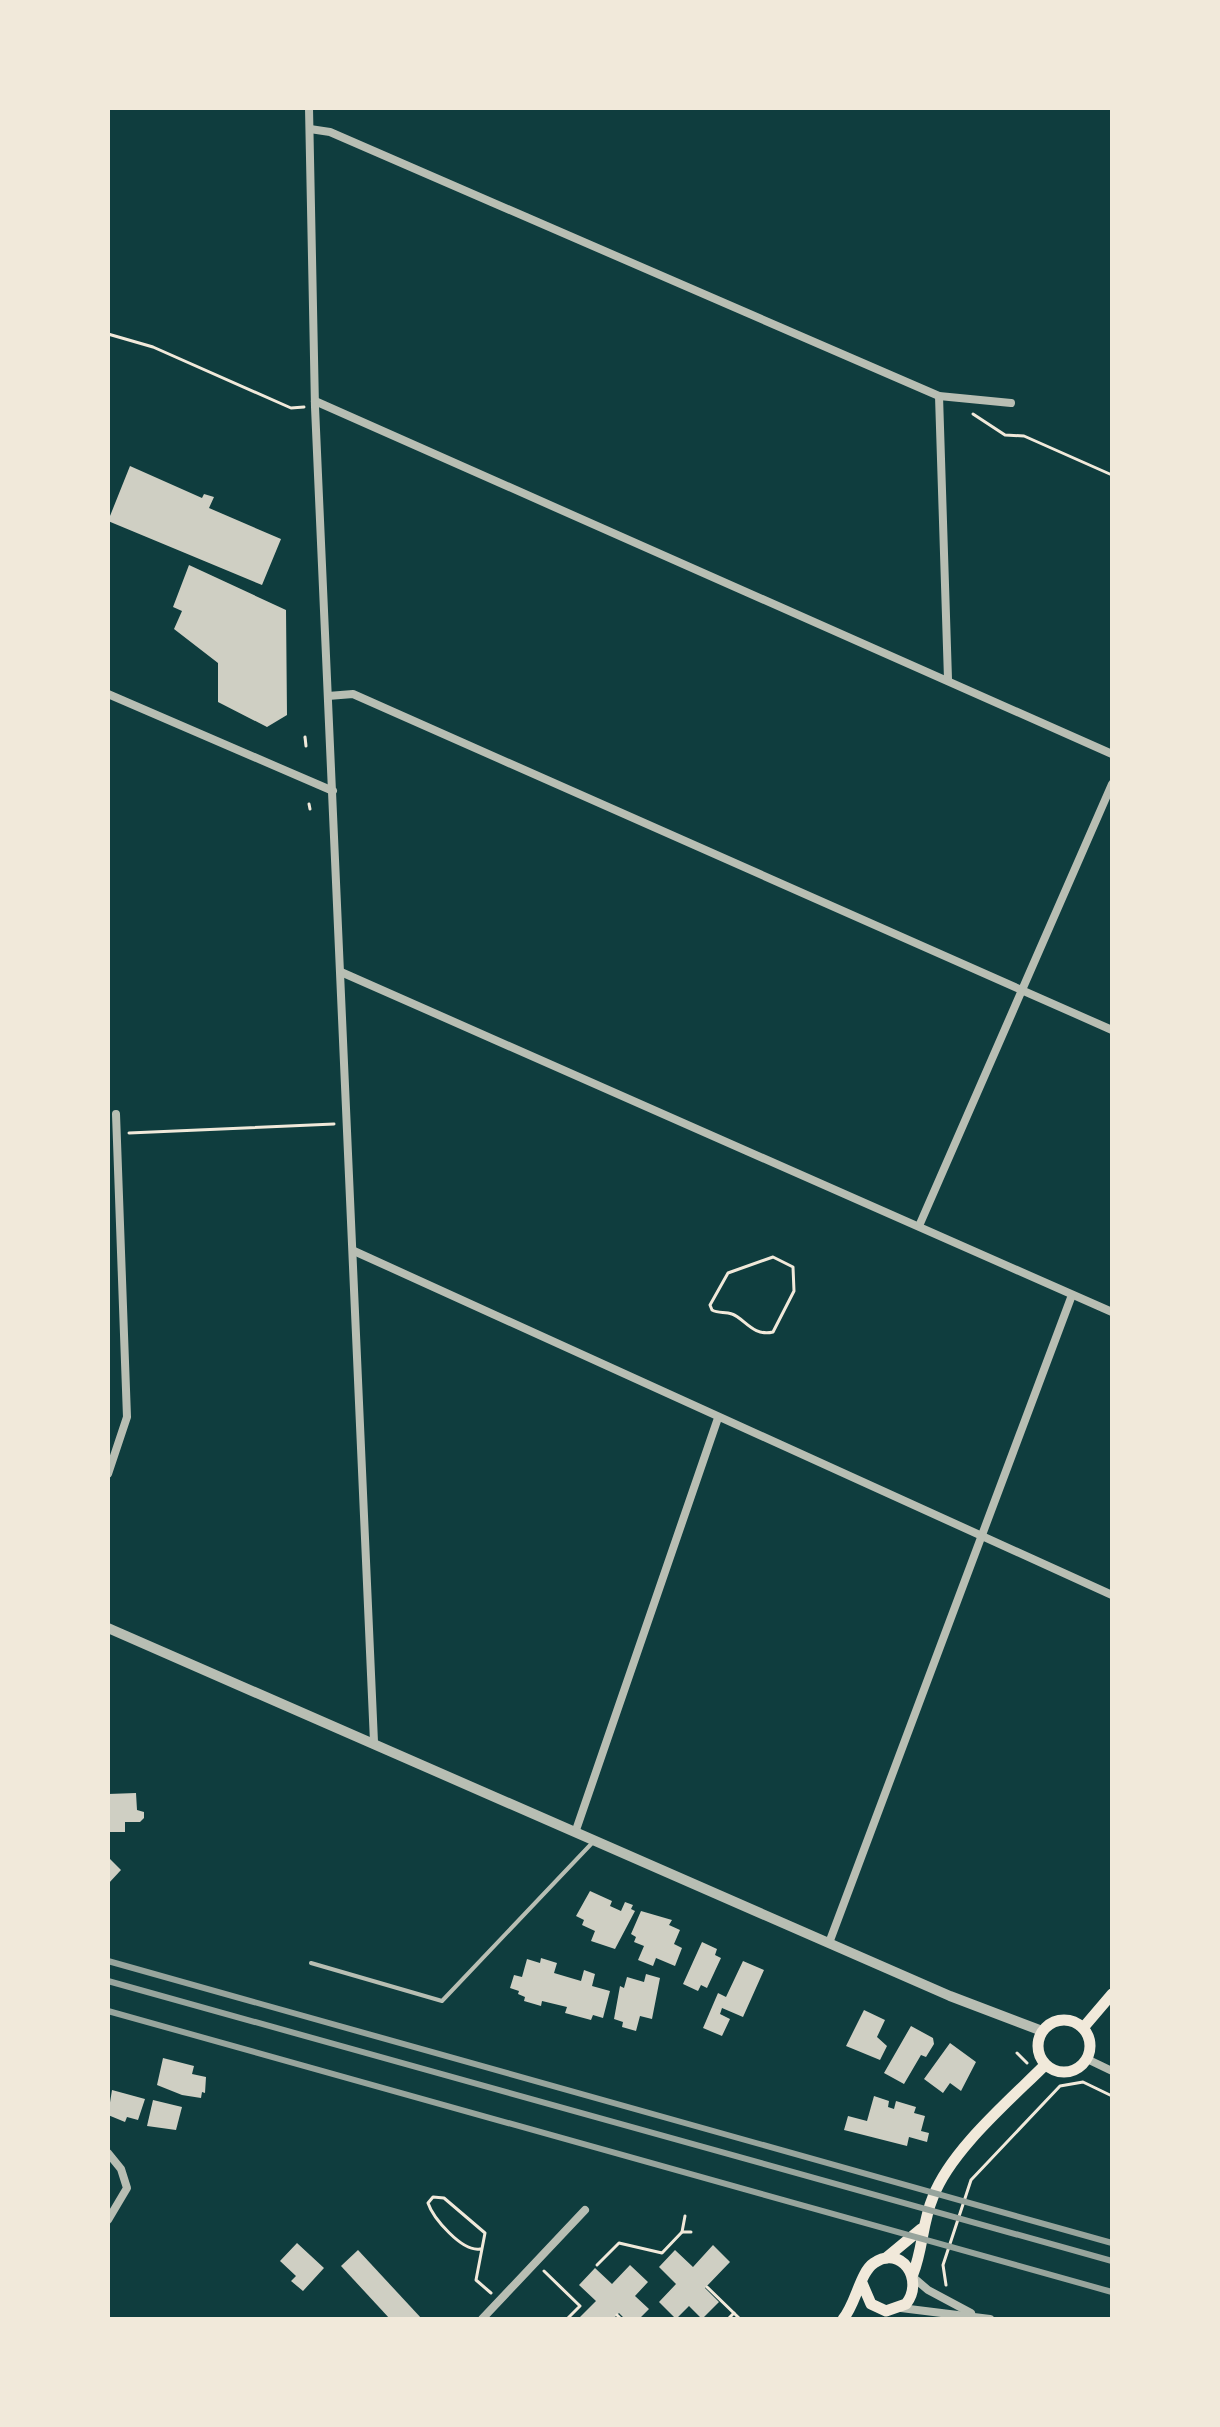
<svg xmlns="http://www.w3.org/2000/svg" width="1220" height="2427" viewBox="0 0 1220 2427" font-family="Roboto,sans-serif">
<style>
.building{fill:#cfcfc3}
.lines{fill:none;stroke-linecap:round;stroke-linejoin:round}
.path{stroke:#f1e9da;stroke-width:3}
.service{stroke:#b8beb3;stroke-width:4}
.minor{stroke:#b8beb3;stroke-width:8}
.tertiary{stroke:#b8beb3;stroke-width:10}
.secondary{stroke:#f1e9da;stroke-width:11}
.rail{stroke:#97a49c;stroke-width:6}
</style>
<rect width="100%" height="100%" fill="#0f3d3e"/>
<g class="building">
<path d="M130 466 202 498 204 494 214 497 209 508 281 539 262 585 108 521Z"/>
<path d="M189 565 286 610 287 715 267 727 218 702V663L174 629 182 611 173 607Z"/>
<path d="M136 1793 137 1810 144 1812V1818L140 1822H125V1832H108V1794Z"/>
<path d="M108 1857 121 1870 108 1884Z"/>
<path d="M590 1891 612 1901 610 1906 621 1911 625 1902 633 1905 631 1909 635 1911 615 1949 591 1941 595 1931 582 1925 584 1920 576 1916Z"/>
<path d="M641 1911 672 1920 669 1925 680 1930 674 1944 682 1948 675 1966 656 1958 653 1966 638 1960 644 1946 634 1942 636 1937 631 1934Z"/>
<path d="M702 1942 717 1949 715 1955 721 1958 707 1988 701 1985 698 1991 683 1984Z"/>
<path d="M541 1958 557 1963 554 1973 581 1981 584 1970 595 1974 592 1986 610 1991 603 2018 593 2015 591 2020 565 2013 567 2007 542 2001 541 2006 524 2001 525 1997 518 1994 519 1991 510 1988 514 1975 522 1977 527 1959 540 1963Z"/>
<path d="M743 1961 764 1970 743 2017 722 2008 720 2014 730 2019 722 2036 703 2028 718 1993 726 1997Z"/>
<path d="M646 1974 660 1978 652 2019 640 2016 636 2031 622 2027 623 2022 614 2019 620 1986 624 1988 627 1977 644 1982Z"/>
<path d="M864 2010 885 2020 877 2037 887 2046 880 2060 846 2046Z"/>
<path d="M911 2026 933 2038 934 2044 926 2057 921 2055 904 2084 884 2073Z"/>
<path d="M950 2043 976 2062 961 2091 950 2083 943 2093 924 2079Z"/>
<path d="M163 2058 194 2066 192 2074 206 2077 205 2093 202 2092 201 2098 182 2095 157 2085Z"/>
<path d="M112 2090 145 2099 138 2120 127 2117 125 2122 108 2115Z"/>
<path d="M874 2096 889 2101 888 2107 894 2109 896 2101 916 2107 914 2113 925 2116 921 2131 929 2133 927 2142 909 2137 907 2146 844 2130 848 2116 867 2121Z"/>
<path d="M153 2100 182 2107 176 2130 147 2126Z"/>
<path d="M297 2243 324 2268 303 2291 291 2281 296 2276 280 2261Z"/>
<path d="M713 2245 730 2262 705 2288 719 2302 702 2319 689 2306 676 2319 659 2302 676 2284 659 2267 675 2250 693 2267Z"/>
<path d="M358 2250 422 2319H390L341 2266Z"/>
<path d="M630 2265 648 2282 635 2296 649 2309 639 2319H625L619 2313 613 2319H578L596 2301 579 2285 595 2268 612 2284Z"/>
</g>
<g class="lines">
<g class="path">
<path d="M108 334 153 347 291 408 304 407"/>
<path d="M973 414 1005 435 1024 436 1112 475"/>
<path d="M305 737 306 746"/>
<path d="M309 804 310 809"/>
<path d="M129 1133 334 1124"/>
<path d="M773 1257 793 1267 794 1291 773 1332C753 1337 744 1318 732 1314 725 1311 719 1314 712 1310L710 1305 728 1273Z"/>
<path d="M1017 2053 1027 2063"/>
<path d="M682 2232H691"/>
<path d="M480 2249C462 2252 433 2218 428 2203L433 2197 444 2198 485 2233 476 2280 491 2293"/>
<path d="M597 2265 619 2243 662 2253 682 2232 685 2216"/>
<path d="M544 2271 580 2306 567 2319"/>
<path d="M946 2285 943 2265 971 2180 1060 2086 1083 2082 1112 2096"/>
<path d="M707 2287 740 2319"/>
<path d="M617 2315 621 2319"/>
<path d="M728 2319 734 2313"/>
</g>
<path class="service" d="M311 1963 442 2001 594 1841"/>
<g class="minor">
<path d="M309 108 315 407 374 1742"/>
<path d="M310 129 330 132 939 396 1011 403"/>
<path d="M939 396 948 679"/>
<path d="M315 401 1112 754"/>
<path d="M108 694 333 791"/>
<path d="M328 696 353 694 1112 1030"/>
<path d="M341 972 1112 1312"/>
<path d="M919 1226 1112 784"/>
<path d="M354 1251 1112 1595"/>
<path d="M108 1474 127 1417 116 1114"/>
<path d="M576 1830 718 1418"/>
<path d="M829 1943 1072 1295"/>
<path d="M1087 2059 1112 2071"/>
<path d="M108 2153 121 2169 127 2188 108 2220"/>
<path d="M914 2278 928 2290 971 2313"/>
<path d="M901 2308 990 2319"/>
<path d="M482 2319 585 2210"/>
</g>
<path class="tertiary" d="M108 1628 950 1996 1042 2031"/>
<g class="secondary">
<circle cx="1064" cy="2046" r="26"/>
<path d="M1083 2028 1112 1994"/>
<path d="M886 2258 921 2229"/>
<path d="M913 2274C923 2249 922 2223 933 2197 951 2150 1009 2101 1045 2065"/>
<path d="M843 2319C856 2304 860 2272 874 2263 901 2244 925 2280 906 2304L886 2311 871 2304 862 2283"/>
</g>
<g class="rail">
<path d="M108 1961 1112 2243"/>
<path d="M108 1981 1112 2261"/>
<path d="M108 2011 1112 2292"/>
</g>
</g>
<rect width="1220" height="2427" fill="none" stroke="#f1e9da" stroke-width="220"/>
</svg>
